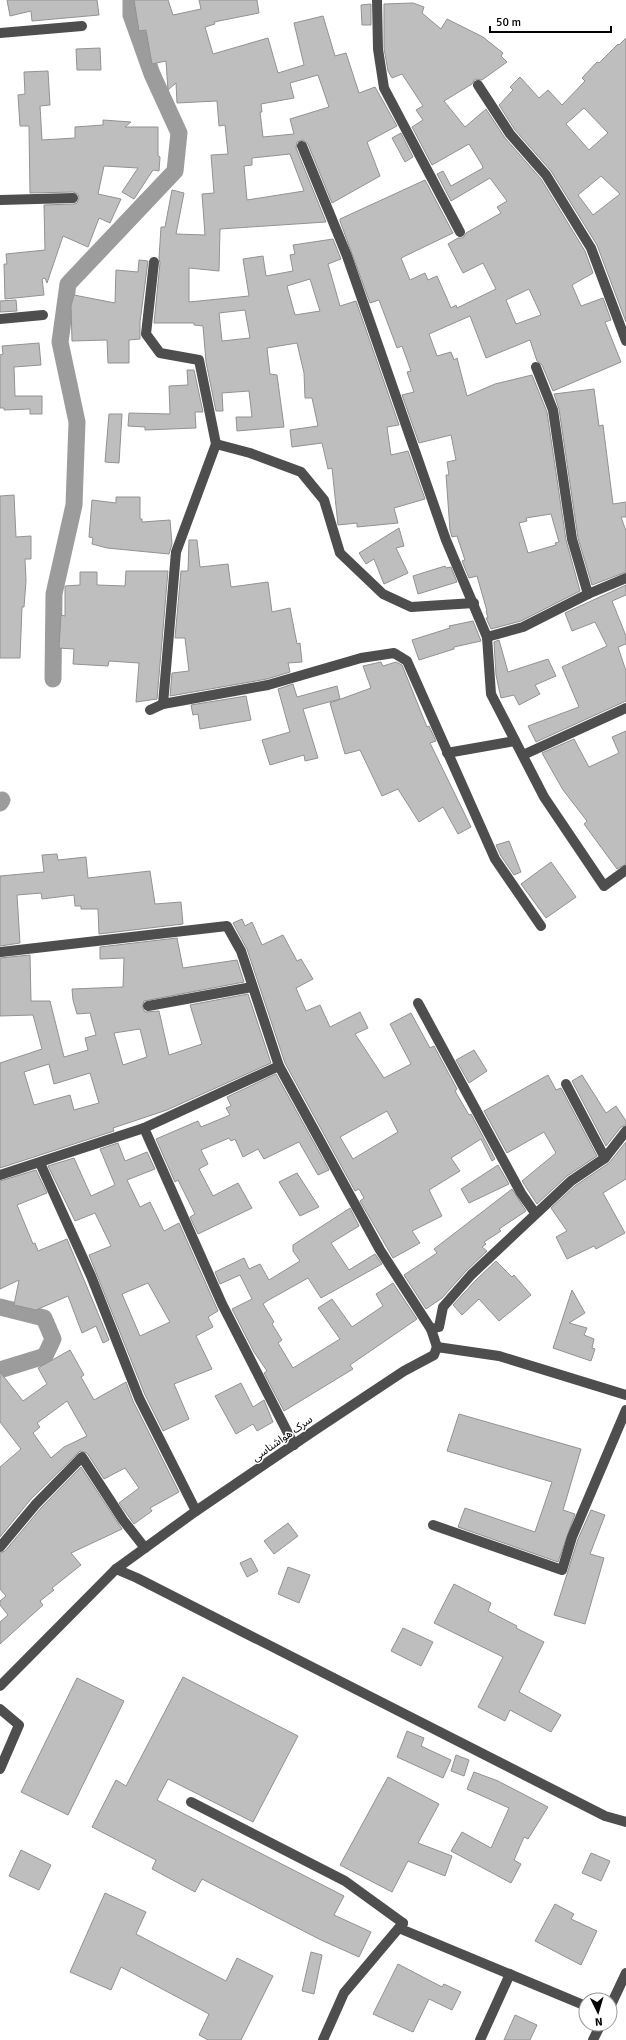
<svg xmlns="http://www.w3.org/2000/svg" width="626" height="2040" viewBox="0 0 626 2040" font-family="Signika,'Noto Sans Arabic',sans-serif">
<style>
.lines{fill:none;stroke-linecap:round;stroke-linejoin:round}
.canal{stroke:#9c9c9c;stroke-width:17}
.building{fill:#bebebe;stroke:#929292;fill-rule:evenodd}
.minor{stroke:#4e4e4e;stroke-width:10}
.labels{text-anchor:middle;stroke-width:3;stroke-linejoin:round;paint-order:stroke}
.street-label{font-size:11px;fill:#000;stroke:#fff}
</style>
<rect width="100%" height="100%" fill="#fff"/>
<g class="lines">
<g class="canal">
<path d="M53 679 54 594 74 505 77 422 60 342 68 284 175 171 179 133 152 74 131 15V0"/>
<path d="M0 803 2 800"/>
<path d="M0 1307 44 1318 53 1339 45 1356 0 1370"/>
</g>
</g>
<g class="building">
<path d="M7 0H97L99 15 32 21 31 11 10 16Z"/>
<path d="M134 0H168L173 15 201 9 199 0H257L259 13 214 22 215 24 205 27 213 54 268 38 278 73 304 65 294 23 323 16 335 56 346 53 359 93 375 87 397 126 367 142 380 176 332 203 308 144 303 140 297 142 296 148 326 222 220 229 219 271 189 268V302L249 296 243 259 263 256 266 276 293 271 290 255 295 254 293 245 333 239 341 259 328 264 340 306 356 301 399 425 387 427 391 455 408 451 425 499 394 508 398 523 357 527V523L338 525 332 468 328 469 322 443 292 447 290 430 318 426 312 398H305L304 373 297 343 267 348 270 374 277 375 284 427 237 431 236 417H252L249 391 222 393 223 411H216L206 362 203 326 194 325V323H154L160 263 159 258 161 227H165L172 190 184 193 176 234 205 235 202 194 214 193 211 155 228 154 225 125 219 126 217 101 177 103 176 83 168 90 166 61 152 64 146 30 139 31ZM318 75 329 107 290 119 294 134 263 137 260 112H262L261 104 294 98 290 83ZM290 154 304 191 247 200 244 166 252 165V158ZM310 279 320 311 295 315 287 286ZM245 310 250 338 222 341 219 313Z"/>
<path d="M413 3 424 7 422 13 441 29 447 19 483 37 503 53 501 56 507 62 482 80 475 79 472 84 444 101 465 127 486 109 505 138 541 179 585 251 593 273 572 285 581 306 603 298 611 320 605 322 621 362 553 391 542 365 537 361 530 340 486 358 470 316 429 334 437 356 451 352 454 360 457 358 467 396 495 384 532 375 547 412 566 540 580 591 521 621 491 629 486 618H488L486 611H487L477 576 469 578 462 561 465 560 457 536 452 537 450 530 446 475H449L447 462 456 460 451 435 419 443 402 395 414 392 407 372 411 371 402 346 397 348 379 300 370 303 340 221V219L425 180 453 233 401 258 410 280 425 273 428 280 437 276 451 308 456 305 457 308 496 289 483 263 463 273 448 244 458 238H463L466 233 501 213 497 207 507 201 490 178 451 201 437 174 443 171 451 186 483 168 482 165 469 144 432 165 412 127 423 120 416 110 423 106 402 74 392 78 388 71 384 48V4ZM529 289 541 315 516 324 506 300ZM551 514 559 542 555 543 556 545 528 553 519 523 527 521 526 518Z"/>
<path d="M371 4V25H362L361 5Z"/>
<path d="M626 38V322L597 245 551 171 515 130 499 105 513 90 510 87 520 77 539 98 548 90 562 105 585 81 582 78 597 62 599 63 618 44 619 45ZM584 108 608 133 589 150 566 124ZM601 176 620 194 593 215 578 195Z"/>
<path d="M100 48 101 70H77L76 49Z"/>
<path d="M48 71 50 105 40 106 42 140 75 138V127L103 125V120L131 122 125 127H158V156L160 157 159 171 153 170 134 199 122 192 138 168 104 166 98 194 121 199 110 223 99 218 88 247 63 236 47 283 45 278 42 279 44 295 5 299 4 264H7L6 254 45 250 44 205 74 204 77 203 79 198 78 194 73 192 30 193 29 126H20L18 95 25 94 24 72Z"/>
<path d="M401 133 413 157 405 162 392 138Z"/>
<path d="M139 260 148 261 140 322V339L129 340V363H108L107 340 72 341 71 306 74 295 115 303 116 270 138 272Z"/>
<path d="M16 300 17 311 0 312V301Z"/>
<path d="M39 343 41 365 14 367 15 396H42V414H30V409L4 410V408H0V355L3 354 2 346Z"/>
<path d="M187 370H194L203 412H195L196 428 145 430V427L128 426 129 413 170 414 169 386 188 385Z"/>
<path d="M594 389 599 426 603 425 613 504 626 502V517H621L626 531V572L592 585 578 538 559 409 554 394Z"/>
<path d="M109 414H122L119 463 105 462Z"/>
<path d="M14 495 16 537 31 536V559H25L26 581 24 607H22L20 658H0V496Z"/>
<path d="M116 497H140V519H142V522L170 520 172 544 169 554 107 548 92 544 93 538 89 537 92 500 116 503Z"/>
<path d="M399 528 404 546 396 548 408 573 384 584 374 559 366 564 359 553Z"/>
<path d="M189 540H197L200 567 228 564 231 587 268 582 272 612 290 608 297 644 300 643 302 662 288 663 290 672 267 679 170 696 172 673 189 671 185 638H175L181 571H188Z"/>
<path d="M445 566 446 568 451 567 457 582 418 594 413 576Z"/>
<path d="M126 571H168L157 699 136 702 139 663 109 661 108 666 73 664 74 649 59 648 61 615 65 616V586L80 585V572H97V585L125 586Z"/>
<path d="M626 585V595L612 601 626 636V644L618 647 626 671V701L536 742 528 726 579 707 562 667 607 646 595 622 572 631 565 613Z"/>
<path d="M473 621 481 641 454 647V649L419 660 412 640 450 628 449 626Z"/>
<path d="M499 640 508 672 548 659 556 676 535 685 540 694 519 705 514 695 501 698 496 675 494 642Z"/>
<path d="M381 662 383 666 396 662 402 665 427 727 429 726 436 741 430 743 471 827 458 834 443 807 419 822 398 789 382 796 360 750 345 754 330 703 371 688 363 666Z"/>
<path d="M293 684 297 697 337 686 340 699 303 709 318 758 305 761 304 755 270 765 262 740 290 732 278 689Z"/>
<path d="M246 696 251 720 200 729 198 714 193 715 191 705Z"/>
<path d="M626 731V864L617 869 584 824 587 821 563 790 542 753 574 739 589 767 619 753 612 737Z"/>
<path d="M509 841 521 872 514 875 501 856 496 845Z"/>
<path d="M57 854 58 860 86 857 88 878 150 871 155 904 181 902 183 924 99 934 98 909H81V906H75L74 895 42 899 41 893 17 895 20 943 0 946V876L44 872 42 855Z"/>
<path d="M551 862 576 897 546 918 521 884Z"/>
<path d="M242 919 245 926 252 922 262 945 283 935 297 961 301 959 313 979 296 988 306 1011 320 1005 330 1027 360 1012 368 1028 355 1034 384 1078 411 1064 390 1024 411 1013 430 1048 434 1046 457 1089 455 1091 469 1115 471 1114 495 1159 492 1161 481 1139 451 1158 460 1171 429 1190 442 1216 412 1231 420 1243 393 1258 360 1201 364 1198 359 1189 355 1191 285 1063 247 949 233 923ZM387 1111 398 1132 353 1159 340 1137Z"/>
<path d="M177 938 183 968 237 960 244 982 144 1001 142 1007 145 1012 159 1011 169 1055 202 1044 190 1005 248 994 271 1063 167 1110 113 1128 114 1131 0 1168V1063L42 1049 33 1015 0 1016V958L30 955 31 1001H50L64 1057 88 1050 85 1038 96 1035 90 1013 77 1014 73 1000 72 989 123 987 124 958 100 959V947ZM140 1029 147 1057 123 1065 114 1033ZM49 1064 54 1084 90 1073 99 1103 74 1110 70 1095 34 1105 24 1072Z"/>
<path d="M474 1050 487 1071 469 1083 456 1060Z"/>
<path d="M276 1074 329 1170 318 1175 299 1142 264 1159 258 1149 243 1157 235 1139 231 1141 229 1138 201 1150 208 1164 199 1169 213 1196 238 1183 252 1208 198 1234 190 1217 195 1214 178 1180 175 1182 156 1139 198 1121 201 1127 230 1115 226 1108 231 1106 227 1097Z"/>
<path d="M548 1075 556 1090 561 1088 597 1156 567 1176 537 1204 522 1181 556 1153 544 1132 507 1153 484 1111Z"/>
<path d="M582 1075 606 1113 616 1106 626 1121V1125L621 1127 606 1146 572 1081Z"/>
<path d="M626 1142V1179L603 1193 625 1233 596 1249 594 1246 567 1259 556 1237 567 1231 551 1208 575 1186 609 1163Z"/>
<path d="M118 1143 125 1161 147 1152 155 1169 127 1180 140 1207 150 1202 164 1231 179 1223 218 1311 208 1317 213 1327 196 1336 212 1369 174 1384 189 1419 163 1431 145 1395 89 1255 111 1246 95 1213 75 1221 48 1166 74 1158 91 1196 115 1185 100 1149ZM148 1283 170 1322 140 1336 122 1294Z"/>
<path d="M498 1165 509 1184 469 1203 461 1189Z"/>
<path d="M36 1170 47 1193 17 1205 33 1244 35 1243 38 1251 67 1239 109 1340 103 1343 96 1326 82 1333 68 1296 36 1310 14 1305 19 1280 0 1289V1181Z"/>
<path d="M297 1173 319 1207 300 1216 279 1182Z"/>
<path d="M512 1189 526 1211 499 1229 501 1231 484 1242 486 1244 482 1247 487 1251 466 1271 442 1298 426 1309 404 1275 437 1253 434 1249Z"/>
<path d="M350 1208 359 1226 331 1243 349 1270 375 1254 382 1264 321 1298 308 1278 267 1301 263 1304 274 1322 272 1324 282 1340 278 1343 293 1368 340 1339 318 1308 332 1299 352 1327 383 1306 376 1294 393 1283 417 1319 350 1365 353 1369 284 1411 264 1373 267 1371 254 1352 232 1309 252 1299 240 1275 220 1284 215 1272 244 1258 249 1269 260 1264 269 1280 300 1261 293 1251V1245Z"/>
<path d="M496 1261 512 1277 514 1275 531 1295 499 1321 479 1299 462 1315 453 1305 476 1280Z"/>
<path d="M572 1290 585 1313 569 1323 587 1328 584 1335 594 1339 592 1348 595 1349 591 1361 553 1348Z"/>
<path d="M70 1350 84 1375 81 1377 94 1400 126 1382 133 1401 179 1492 150 1508 152 1511 134 1524 119 1503 139 1488 125 1468 104 1479 87 1453 80 1451 31 1499 0 1537V1467L21 1449 0 1422V1372L23 1401 47 1384 38 1368ZM67 1401 87 1436 64 1447 51 1458 33 1433 40 1427 37 1423Z"/>
<path d="M241 1383 253 1407 264 1400 273 1422 257 1431 253 1424 236 1434 215 1396Z"/>
<path d="M459 1414 581 1449 563 1510 575 1514 558 1562 458 1527 465 1508 535 1532 552 1482 447 1451Z"/>
<path d="M81 1467 122 1529 71 1553 81 1565 52 1588 54 1590 40 1601 43 1605 0 1644V1622L8 1615 0 1605V1601L6 1596 0 1589V1553L5 1551 41 1508Z"/>
<path d="M591 1510 605 1515 590 1554 604 1558 585 1624 554 1615 578 1539Z"/>
<path d="M288 1523 298 1536 274 1554 264 1541Z"/>
<path d="M251 1558 258 1571 247 1577 240 1563Z"/>
<path d="M288 1567 310 1575 299 1603 278 1594Z"/>
<path d="M454 1584 491 1603 488 1611 517 1626 516 1628 544 1642 519 1692 561 1715 551 1732 510 1710 505 1721 478 1707 503 1657 434 1623Z"/>
<path d="M403 1628 433 1642 421 1666 391 1651Z"/>
<path d="M183 1677 298 1736 253 1822 168 1779 157 1800 344 1896 334 1915 371 1932 359 1957 321 1940 202 1879 195 1892 152 1869 156 1860 92 1827 116 1780 126 1786Z"/>
<path d="M77 1678 124 1701 68 1815 21 1792Z"/>
<path d="M407 1731 424 1738 421 1746 451 1760 443 1778 397 1757Z"/>
<path d="M456 1755 469 1760 464 1776 451 1771Z"/>
<path d="M474 1772 498 1781 548 1807 528 1839 524 1837 514 1860 521 1864 511 1883 451 1851 462 1832 491 1848 509 1808 467 1789Z"/>
<path d="M388 1777 439 1804 418 1843 452 1856 445 1876 408 1861 392 1892 340 1865Z"/>
<path d="M21 1850 51 1865 39 1890 9 1876Z"/>
<path d="M591 1853 610 1861 601 1881 582 1873Z"/>
<path d="M105 1893 146 1912 136 1934 226 1981 237 1958 273 1976 241 2040H208L199 2035 209 2014 121 1967 111 1990 70 1972Z"/>
<path d="M555 1904 574 1914 571 1919 597 1931 581 1965 535 1941Z"/>
<path d="M311 1952 322 1955 314 1994 302 1991Z"/>
<path d="M398 1964 442 1987 444 1984 461 1992 452 2010 429 1999 413 2032 373 2014Z"/>
<path d="M515 2015 537 2025 530 2040H504Z"/>
</g>
<g class="lines">
<g class="minor">
<path d="M377 0 378 49 384 88 460 232"/>
<path d="M0 33 82 26"/>
<path d="M478 85 510 134 546 175 591 248 626 341"/>
<path d="M302 146 347 256 446 540 487 637 491 694 544 797 604 886 626 870"/>
<path d="M0 200 73 198"/>
<path d="M154 262 146 334 160 353 199 360 216 444 176 552 163 704"/>
<path d="M0 319 43 315"/>
<path d="M536 367 553 410 572 539 588 594"/>
<path d="M216 444 250 453 301 472 324 500 340 553 383 594 411 607 474 603"/>
<path d="M487 637 523 627 588 594 626 578"/>
<path d="M150 710 163 704 268 685 361 658 394 653 407 661 495 859 541 926"/>
<path d="M447 753 515 741"/>
<path d="M523 755 626 708"/>
<path d="M1 952 227 926 241 951 279 1066 380 1250 431 1329"/>
<path d="M418 1003 521 1193 535 1213"/>
<path d="M148 1006 252 987"/>
<path d="M566 1084 605 1158"/>
<path d="M144 1128 222 1304 294 1445"/>
<path d="M40 1163 91 1276 139 1398 196 1511"/>
<path d="M0 1175 144 1128 279 1066"/>
<path d="M437 1347 431 1329 439 1327 443 1307 471 1275 571 1181 605 1158 626 1131"/>
<path d="M433 1525 562 1570 572 1537 626 1410"/>
<path d="M0 1547 36 1504 82 1457 123 1520 145 1548"/>
<path d="M116 1569 137 1578 605 1816 626 1822"/>
<path d="M0 1686 116 1569 196 1511 315 1430 404 1371 434 1355 437 1347 499 1356 626 1395"/>
<path d="M0 1709 19 1725 0 1769"/>
<path d="M191 1802 345 1881 403 1923 401 1929 586 2006"/>
<path d="M610 2007 626 1973"/>
<path d="M323 2040 344 1993 403 1923"/>
<path d="M480 2040 510 1974"/>
<path d="M593 2040 601 2024"/>
</g>
</g>
<g class="labels">
<g class="street-label">
<text transform="translate(282 1438) rotate(-35)" y="4">سرک هواشناسی</text>
</g>
</g>
<g transform="translate(598 2012) rotate(175)"><circle r="19" fill="#ffffff" stroke="#999999"/>
<path d="M0-3L7 15L0 10L-7 15Z" fill="#000000"/>
<text y="-6" font-size="11" font-weight="bold" text-anchor="middle" fill="#000000">N</text>
</g>
<path d="M490 26v6h121v-6" fill="none" stroke="#000000" stroke-width="2"/>
<text x="496" y="26" font-size="12" fill="#000000" stroke="#ffffff" stroke-width="3" paint-order="stroke">50 m</text>
</svg>
